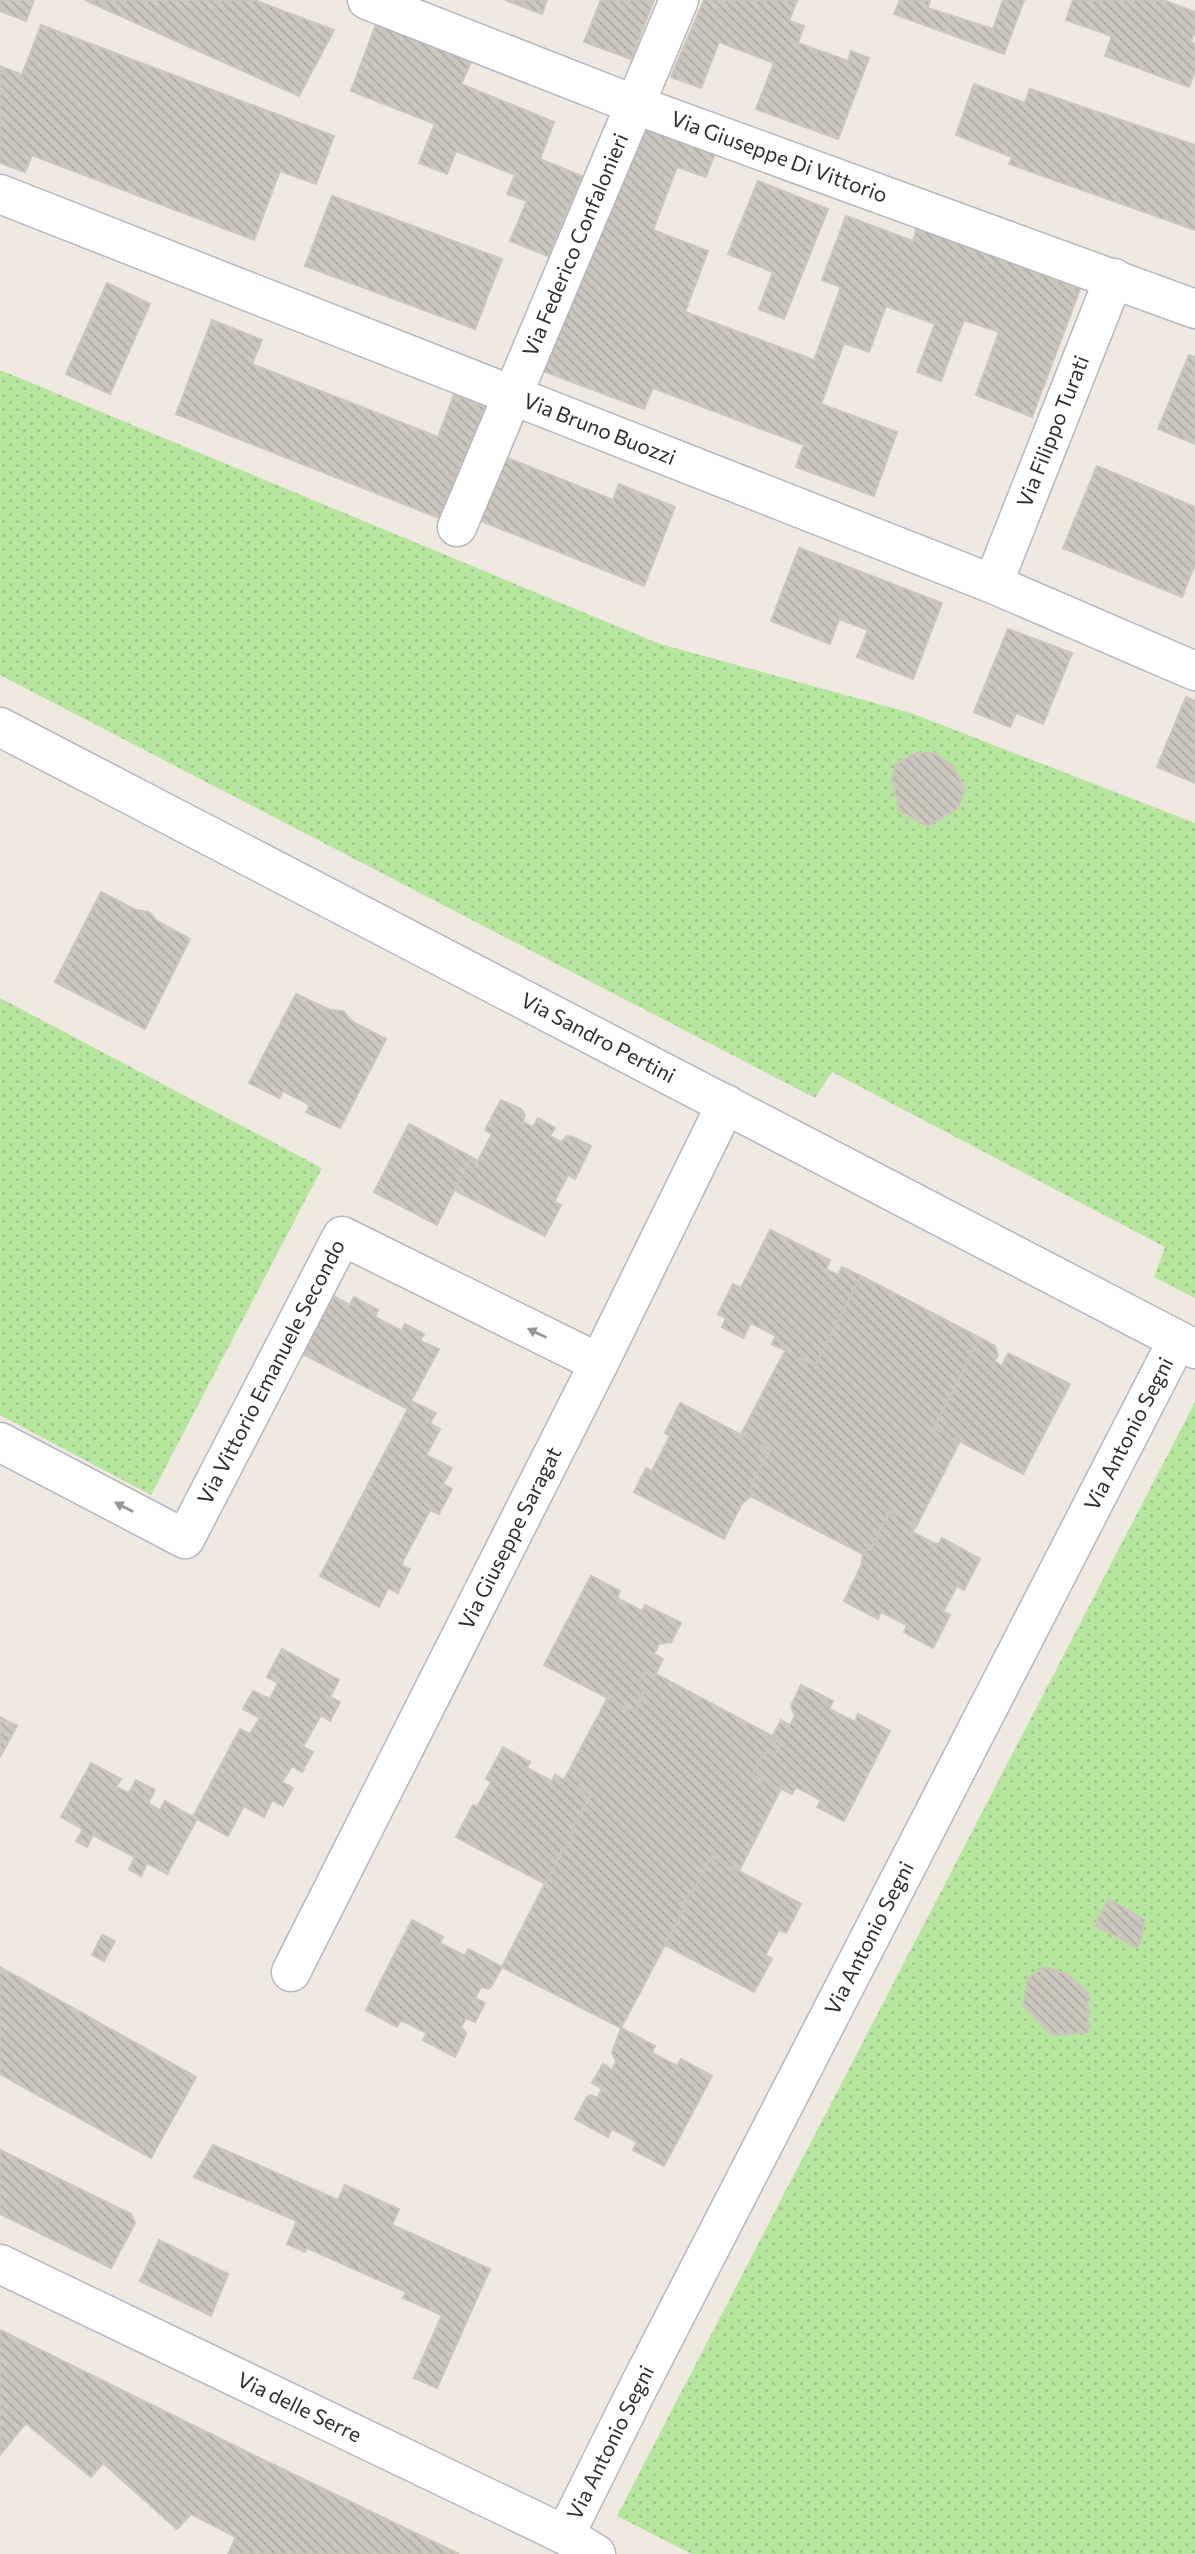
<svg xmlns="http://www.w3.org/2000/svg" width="1195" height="2554" viewBox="0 0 1195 2554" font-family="Commissioner,sans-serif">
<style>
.grass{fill:url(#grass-dots)}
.building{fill:url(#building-back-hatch);stroke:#cbc5ba;stroke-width:2}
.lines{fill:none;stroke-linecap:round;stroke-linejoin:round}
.minor-casing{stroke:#b4b7c1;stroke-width:41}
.tertiary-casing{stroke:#b4b7c1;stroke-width:41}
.minor{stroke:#fff;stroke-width:38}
.tertiary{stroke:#fff;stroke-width:38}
.oneway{fill:#969696}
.labels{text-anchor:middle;stroke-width:5;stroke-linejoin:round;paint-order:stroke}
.street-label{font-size:21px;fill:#2e2e2e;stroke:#fff}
</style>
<defs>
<pattern id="grass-dots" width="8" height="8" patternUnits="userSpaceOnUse" patternTransform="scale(1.75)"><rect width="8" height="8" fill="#b6e59e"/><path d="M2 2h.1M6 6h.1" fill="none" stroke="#9dc588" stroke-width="1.8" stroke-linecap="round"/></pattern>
<pattern id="building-back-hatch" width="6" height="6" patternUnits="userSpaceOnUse" patternTransform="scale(1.75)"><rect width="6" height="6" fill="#cbc7bf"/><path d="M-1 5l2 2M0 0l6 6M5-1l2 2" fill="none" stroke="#afaba4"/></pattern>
</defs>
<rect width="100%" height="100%" fill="#efe9e1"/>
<g class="grass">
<path d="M0 370 660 644 911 713 1195 823V1298L1154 1277 1165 1247 832 1072 815 1098 0 675Z"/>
<path d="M0 998 322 1168 151 1495 0 1415Z"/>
<path d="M1195 1402V2554H692L617 2516Z"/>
</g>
<g class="building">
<path d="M0 0H34L26 21 0 11Z"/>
<path d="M85 0H254L334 30 299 96Z"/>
<path d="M505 0H547L542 14Z"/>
<path d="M601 0H654L631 59 584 42Z"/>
<path d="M704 0H797L789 21 804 26 798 43 848 61 851 51 869 58 838 139 756 109 774 63 719 42 701 88 671 77Z"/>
<path d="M900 0H930L928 8 993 29 1003 0H1024L1004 54 894 14Z"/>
<path d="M1073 0H1163L1195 12V31L1191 42 1195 44V72L1189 87 1105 56 1112 36 1066 20Z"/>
<path d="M378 19 473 58 461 84 554 122 540 159 582 176 548 256 510 241 527 201 507 194 515 175 456 151 447 174 419 163 435 124 351 91Z"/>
<path d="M41 25 334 136 316 184 280 171 254 240 32 155 25 172 0 163V66L22 75Z"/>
<path d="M974 84 1025 103 1030 89 1195 145V230L1009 164 1012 157 956 135Z"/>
<path d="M647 122 716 150 706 177 677 167 653 230 708 251 685 312 814 360 841 287 822 280 846 216 913 241 917 227 1080 289 1032 417 976 395 999 332 964 320 941 381 917 372 935 324 886 306 869 352 844 343 821 404 897 432 874 496 796 467 804 445 653 388 644 409 540 370Z"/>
<path d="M758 181 828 209 784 319 759 309 773 272 728 254Z"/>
<path d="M332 196 502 259 475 329 305 266Z"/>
<path d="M107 283 150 304 110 394 66 374Z"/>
<path d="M212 320 262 340 252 364 438 437 454 394 485 407 439 518 176 414Z"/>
<path d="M1189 355 1195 357V444L1158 429Z"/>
<path d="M505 457 613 500 619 484 675 507 644 586 481 521Z"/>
<path d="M1097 466 1195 507V564L1182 597 1063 548Z"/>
<path d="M799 548 942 603 913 679 857 657 868 630 839 619 830 644 771 621Z"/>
<path d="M1008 629 1072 653 1043 724 1016 713 1010 727 974 712Z"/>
<path d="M1186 697 1195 701V783L1157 767Z"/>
<path d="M916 753H934L953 766 965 790 958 808 928 826 900 811 892 778 896 764Z"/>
<path d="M101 892 136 910 149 912 157 921 190 939 145 1029 55 982Z"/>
<path d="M296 994 330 1010 343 1011 353 1022 386 1039 340 1128 306 1112 310 1105 283 1091 279 1098 249 1083Z"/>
<path d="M501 1100 521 1109 525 1115 523 1122 533 1127 538 1118 555 1128 550 1136 561 1142 567 1136 573 1137 591 1146 575 1179 568 1175 554 1202 561 1205 545 1236 454 1190 471 1157 478 1161 492 1134 485 1130Z"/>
<path d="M409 1124 471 1157 437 1225 374 1192Z"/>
<path d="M770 1230 830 1260 826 1269 838 1275 842 1267 861 1276 815 1366 772 1344 776 1336 751 1323 743 1338 722 1327 726 1318 718 1314 733 1284 741 1288Z"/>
<path d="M861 1276 980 1338 934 1428 960 1441 917 1525 890 1511 874 1544 863 1554 750 1496 752 1483 770 1450 741 1434 785 1351 815 1366Z"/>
<path d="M334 1296 350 1305 354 1297 378 1310 375 1317 402 1331 405 1324 424 1334 420 1341 439 1349 411 1401 436 1413 430 1423 440 1429 426 1455 452 1468 443 1484 452 1489 439 1514 430 1510 401 1565 410 1569 398 1593 388 1588 379 1607 320 1576 408 1409 303 1354Z"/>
<path d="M980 1338 995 1346 998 1355 994 1361 1002 1366 1008 1353 1070 1384 1023 1474 934 1428Z"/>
<path d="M680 1403 770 1450 752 1483 750 1496 741 1505 724 1539 634 1492 646 1468 652 1471 670 1436 665 1433Z"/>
<path d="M890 1511 917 1525 912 1532 938 1545 942 1538 980 1559 964 1590 957 1586 943 1612 950 1615 933 1648 904 1632 907 1625 881 1612 878 1619 844 1601 861 1566 863 1554 874 1544Z"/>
<path d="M591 1576 620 1591 617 1598 642 1611 645 1605 681 1623 671 1642 659 1644 654 1654 663 1659 654 1677 644 1673 639 1682 644 1688 635 1712 544 1665Z"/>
<path d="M282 1649 339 1680 330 1697 340 1702 330 1721 321 1715 303 1747 313 1752 302 1772 292 1766 282 1782 293 1788 283 1806 272 1800 264 1817 244 1806 228 1836 197 1819 167 1874 147 1863 141 1876 129 1869 135 1857 93 1835 87 1847 76 1841 83 1829 61 1817 91 1763 121 1779 116 1787 129 1793 136 1780 155 1790 148 1803 160 1810 165 1801 193 1817 240 1729 250 1734 260 1718 243 1709 253 1691 270 1699 278 1683 267 1677Z"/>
<path d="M644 1673 654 1677 656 1674 772 1736 771 1739 781 1744 776 1753 767 1752 762 1755 753 1775 781 1789 739 1871 711 1856 694 1890 684 1900 683 1911 621 2028 502 1967 561 1852 572 1841V1828L591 1795 564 1780 607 1699 635 1712 644 1692V1688L639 1682Z"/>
<path d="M801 1685 833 1701 829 1709 855 1722 858 1714 890 1731 844 1821 817 1807 821 1800 796 1787 792 1794 753 1775 762 1755 767 1752 776 1753 781 1744 771 1739 781 1720 790 1725 795 1716 791 1706Z"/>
<path d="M0 1717 17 1726 0 1757Z"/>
<path d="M503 1747 530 1762 527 1768 552 1781 555 1775 591 1795 572 1828V1841L561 1852 545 1884 456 1837 473 1805 477 1807 491 1782 486 1779Z"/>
<path d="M711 1856 801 1904 786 1933 779 1930 765 1955 772 1959 754 1992 665 1945 683 1911 684 1900 694 1890Z"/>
<path d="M1109 1899 1145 1920 1138 1948 1095 1925Z"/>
<path d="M412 1920 443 1937 440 1943 465 1956 468 1949 502 1967 491 1987 488 1989 481 1987 475 1998 485 2003 475 2022 466 2018 461 2027 466 2033 465 2037 455 2057 423 2040 427 2033 401 2020 397 2027 366 2010Z"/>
<path d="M102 1935 115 1941 104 1961 92 1955Z"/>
<path d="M0 1967 196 2077 151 2158 0 2074Z"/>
<path d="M1043 1967 1067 1974 1088 1993V2032L1052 2035 1023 2005 1028 1979Z"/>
<path d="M621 2028 655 2046 652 2053 677 2066 681 2059 712 2076 664 2166 633 2150 637 2142 612 2129 608 2137 575 2119 587 2097 591 2095 597 2098 602 2089 592 2083 603 2064 612 2070 616 2061 612 2053Z"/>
<path d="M213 2145 338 2200 345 2185 399 2209 392 2225 490 2269 437 2388 414 2378 442 2315 403 2298 406 2292 307 2248 305 2252 287 2244 297 2221 194 2177Z"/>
<path d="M0 2150 131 2214 135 2223 111 2268 0 2214Z"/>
<path d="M159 2240 228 2274 211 2316 140 2281Z"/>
<path d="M0 2330 245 2451 459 2554H228L236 2537 191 2514 177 2529 103 2463 91 2477 26 2423 0 2455Z"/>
</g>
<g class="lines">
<g class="minor-casing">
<g id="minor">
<path id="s1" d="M367 0 633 104 1195 309"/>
<path id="s2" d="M0 194 993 584 1195 671"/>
<path id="s3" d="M457 527 679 0"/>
<path id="s4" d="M993 584 1114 278"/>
<path id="s5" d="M0 727 1195 1349"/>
<path id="s6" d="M0 1442 185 1539 342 1236 599 1363"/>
<path id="s7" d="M291 1972 599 1363 726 1104"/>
<path id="s8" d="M565 2535 638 2388 1177 1341"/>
</g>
</g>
<g class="tertiary-casing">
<g id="tertiary">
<path id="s9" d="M0 2264 565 2535 596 2554"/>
</g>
</g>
<use href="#minor" class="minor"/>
<use href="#tertiary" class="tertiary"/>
</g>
<defs><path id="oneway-solid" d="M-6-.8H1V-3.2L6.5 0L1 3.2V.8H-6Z" transform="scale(1.75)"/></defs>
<g class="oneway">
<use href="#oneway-solid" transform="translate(537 1333) rotate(-154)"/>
<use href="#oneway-solid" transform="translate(124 1507) rotate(-153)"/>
</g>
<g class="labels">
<g class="street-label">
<text dy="7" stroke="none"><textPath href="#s1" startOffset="441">Via Giuseppe Di Vittorio</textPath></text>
<text dy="7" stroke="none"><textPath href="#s3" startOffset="306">Via Federico Confalonieri</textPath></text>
<text dy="7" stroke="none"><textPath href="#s2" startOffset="644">Via Bruno Buozzi</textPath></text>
<text dy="7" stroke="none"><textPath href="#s4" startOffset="164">Via Filippo Turati</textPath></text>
<text dy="7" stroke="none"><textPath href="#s5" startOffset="674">Via Sandro Pertini</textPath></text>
<text dy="7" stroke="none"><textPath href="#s6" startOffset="397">Via Vittorio Emanuele Secondo</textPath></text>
<text dy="7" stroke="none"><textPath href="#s8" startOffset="1237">Via Antonio Segni</textPath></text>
<text dy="7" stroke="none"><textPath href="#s7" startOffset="486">Via Giuseppe Saragat</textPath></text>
<text dy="7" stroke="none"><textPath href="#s8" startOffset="670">Via Antonio Segni</textPath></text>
<text dy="7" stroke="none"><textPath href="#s9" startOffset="332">Via delle Serre</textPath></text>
<text dy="7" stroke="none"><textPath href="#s8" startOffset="103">Via Antonio Segni</textPath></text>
</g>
</g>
</svg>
